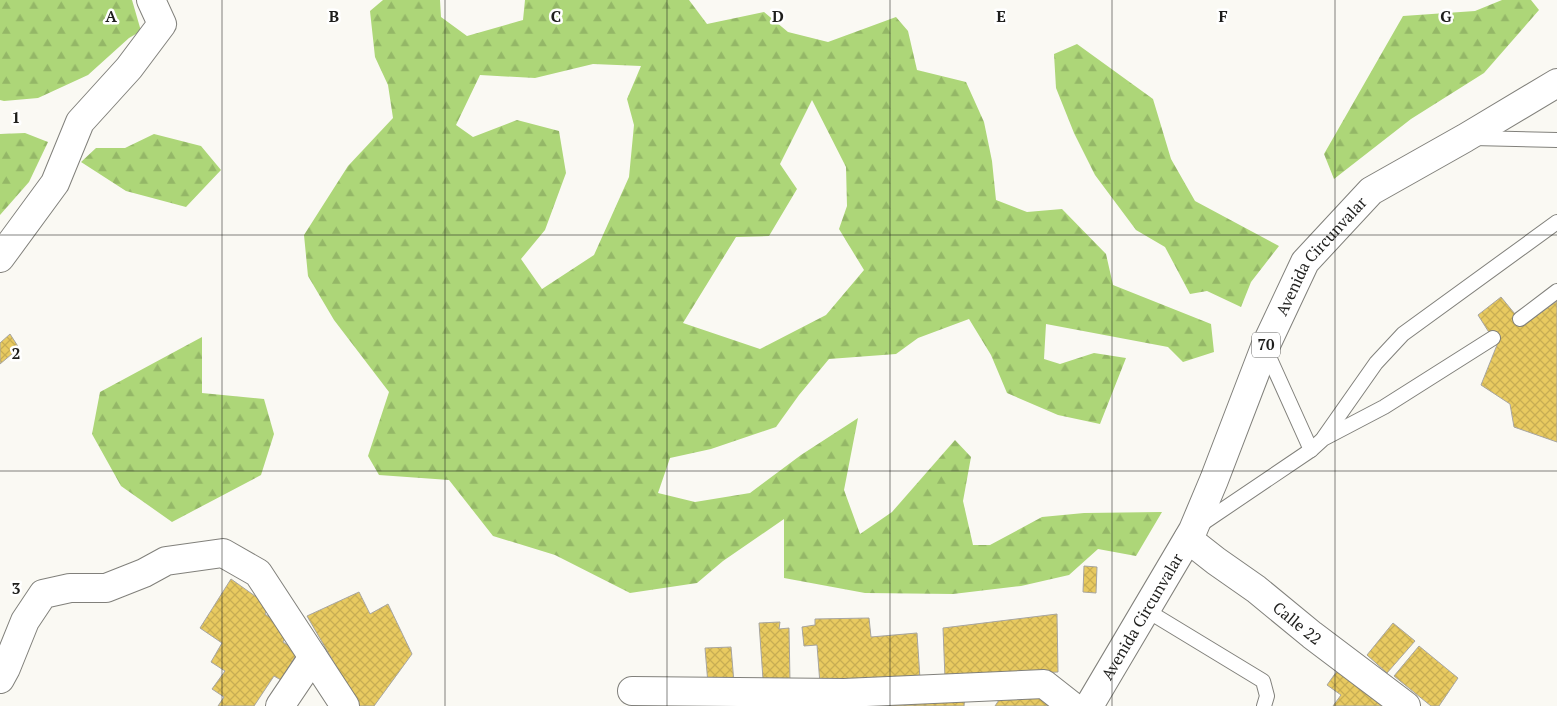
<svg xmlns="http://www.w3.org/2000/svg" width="1557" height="706" viewBox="0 0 1557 706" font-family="'PT Serif',serif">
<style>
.forest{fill:url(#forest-firs);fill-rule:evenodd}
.building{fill:url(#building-cross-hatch);stroke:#a7a5a0}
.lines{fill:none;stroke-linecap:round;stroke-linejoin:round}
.lane-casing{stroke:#81807b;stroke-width:16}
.street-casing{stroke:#81807b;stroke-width:30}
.primary-casing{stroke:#81807b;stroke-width:30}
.lane{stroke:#fff;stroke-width:14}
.street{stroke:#fff;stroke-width:28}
.primary{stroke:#fff;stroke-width:28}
.grid{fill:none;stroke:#1e1e1c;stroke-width:1;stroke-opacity:0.55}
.labels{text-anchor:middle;stroke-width:5;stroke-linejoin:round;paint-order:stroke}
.shield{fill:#fff;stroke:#626260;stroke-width:1}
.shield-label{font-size:15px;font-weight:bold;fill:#1e1e1c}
.street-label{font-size:16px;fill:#1e1e1c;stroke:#fff}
.grid-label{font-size:16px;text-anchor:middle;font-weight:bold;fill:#1e1e1c;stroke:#fff;stroke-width:5;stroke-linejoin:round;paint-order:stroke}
</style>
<defs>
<pattern id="forest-firs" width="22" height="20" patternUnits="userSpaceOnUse" patternTransform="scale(1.25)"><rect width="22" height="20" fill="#add678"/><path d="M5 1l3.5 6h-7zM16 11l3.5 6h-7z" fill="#94b767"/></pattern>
<pattern id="building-cross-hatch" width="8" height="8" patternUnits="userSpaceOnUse" patternTransform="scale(1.25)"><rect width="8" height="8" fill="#e8ca60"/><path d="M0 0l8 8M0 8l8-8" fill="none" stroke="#c7ad53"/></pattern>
</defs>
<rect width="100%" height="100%" fill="#faf9f3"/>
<g class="forest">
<path d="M0 0H132L141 31 129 38 88 75 38 98 4 101 0 100Z"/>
<path d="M383 0H440L441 17 467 36 523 20 525 0H689L707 24 764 12 788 32 828 42 896 17 908 31 917 70 966 82 984 122 992 161 996 200 1027 212 1062 209 1106 254 1113 285 1211 324 1214 352 1183 362 1168 347 1046 324 1044 359 1060 364 1094 353 1126 358 1100 424 1058 415 1007 393 991 355 969 319 918 338 896 354 829 359 799 395 776 427 711 449 670 458 658 493 695 502 750 493 801 455 858 418 844 490 860 534 892 512 955 440 971 457 963 501 973 545H990L1042 517 1084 513 1162 512 1136 556 1098 549 1069 575 1021 586 953 594 865 593 784 578V519L723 561 697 583 630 593 555 555 493 536 449 480 379 475 368 456 389 392 334 320 308 276 304 235 348 166 393 118 388 85 375 57 370 11ZM593 64 641 66 627 99 634 125 629 177 594 255 542 289 521 259 545 230 566 173 559 131 517 120 473 137 456 125 480 75 535 78ZM812 100 846 167 847 206 839 229 864 270 826 315 760 349 683 323 736 237 769 236 797 189 780 164Z"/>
<path d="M1502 0H1531L1539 10 1484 73 1411 119 1334 179 1324 154 1403 16 1475 11Z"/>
<path d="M1077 44 1153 99 1171 159 1195 201 1279 246 1251 282 1241 307 1207 291 1190 294 1165 247 1136 230 1095 175 1074 133 1056 88 1054 54Z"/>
<path d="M25 133 48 142 29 182 0 215V134Z"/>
<path d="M154 134 201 146 221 170 186 207 126 191 81 162 96 148H125Z"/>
<path d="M202 337V393L264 399 274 434 261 475 172 522 121 486 92 434 100 392Z"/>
</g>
<g class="building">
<path d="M1501 297 1524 325 1557 301V442L1514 427 1510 404 1481 385 1497 345 1478 315Z"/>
<path d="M10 334 19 348 0 364V343Z"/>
<path d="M1084 566 1097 567 1096 593 1083 592Z"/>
<path d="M231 579 269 606 265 614 276 622 275 625 287 633 283 642 298 652 281 680 274 676 254 706H218L224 697 212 689 225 671 211 662 222 643 200 628Z"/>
<path d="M359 592 370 614 388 604 412 654 374 706H359L307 616Z"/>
<path d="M1057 614 1058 672 945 678 943 628Z"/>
<path d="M869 618 871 637 917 633 920 679 820 684 817 645 804 646 802 627 815 625V619Z"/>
<path d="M780 622 779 629 789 628 790 682 769 683V678L763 679 759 623Z"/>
<path d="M1393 623 1415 641 1387 673 1367 655Z"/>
<path d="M1419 646 1458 678 1439 706H1431L1394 676Z"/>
<path d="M731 647 734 683 708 684 705 648Z"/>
<path d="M1337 671 1388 706H1333L1341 695 1327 685Z"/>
<path d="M1005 691 1051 698 1047 706H995Z"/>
<path d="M965 696 964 706H885V697Z"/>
</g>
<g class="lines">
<g class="lane-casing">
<g id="lane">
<path d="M1473 138 1557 140"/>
<path d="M1520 319 1557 291"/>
<path d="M1265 348 1311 450"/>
<path d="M1324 437 1376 363 1403 334 1557 222"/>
<path d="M1200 525 1311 450 1323 439 1384 407 1493 338"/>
<path d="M1146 610 1263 681 1267 696 1264 706"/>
</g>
</g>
<g class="street-casing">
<g id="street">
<path d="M0 258 55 183 80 122 129 68 162 24 151 0"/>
<path id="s1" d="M1188 539 1216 561 1256 589 1312 635 1406 706"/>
<path d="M0 679 6 668 25 621 43 594 70 588H106L144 573 166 561 223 553 258 573 345 706"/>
<path d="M632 691 844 693 1044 684 1072 706"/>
<path d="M280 706 313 657"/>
</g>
</g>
<g class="primary-casing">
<g id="primary">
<path id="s2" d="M1089 706 1193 530 1214 480 1265 347 1305 262 1371 191 1465 138 1557 83"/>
</g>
</g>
<use href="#lane" class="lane"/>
<use href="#street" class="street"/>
<use href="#primary" class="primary"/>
</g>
<path class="grid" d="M222 0V706M445 0V706M667 0V706M890 0V706M1112 0V706M1335 0V706M0 235H1557M0 471H1557"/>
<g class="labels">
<rect class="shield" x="1252" y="332.5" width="28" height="25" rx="4"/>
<g class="shield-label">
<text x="1266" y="350">70</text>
</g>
<g class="street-label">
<text dy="6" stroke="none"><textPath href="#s2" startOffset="509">Avenida Circunvalar</textPath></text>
<text dy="6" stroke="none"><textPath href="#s2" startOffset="104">Avenida Circunvalar</textPath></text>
<text dy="6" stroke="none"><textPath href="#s1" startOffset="138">Calle 22</textPath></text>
</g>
</g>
<g class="grid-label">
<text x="111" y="22">A</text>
<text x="334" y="22">B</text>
<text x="556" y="22">C</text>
<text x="778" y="22">D</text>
<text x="1001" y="22">E</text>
<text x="1223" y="22">F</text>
<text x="1446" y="22">G</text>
<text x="16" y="123">1</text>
<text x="16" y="359">2</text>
<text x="16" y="594">3</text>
</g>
</svg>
